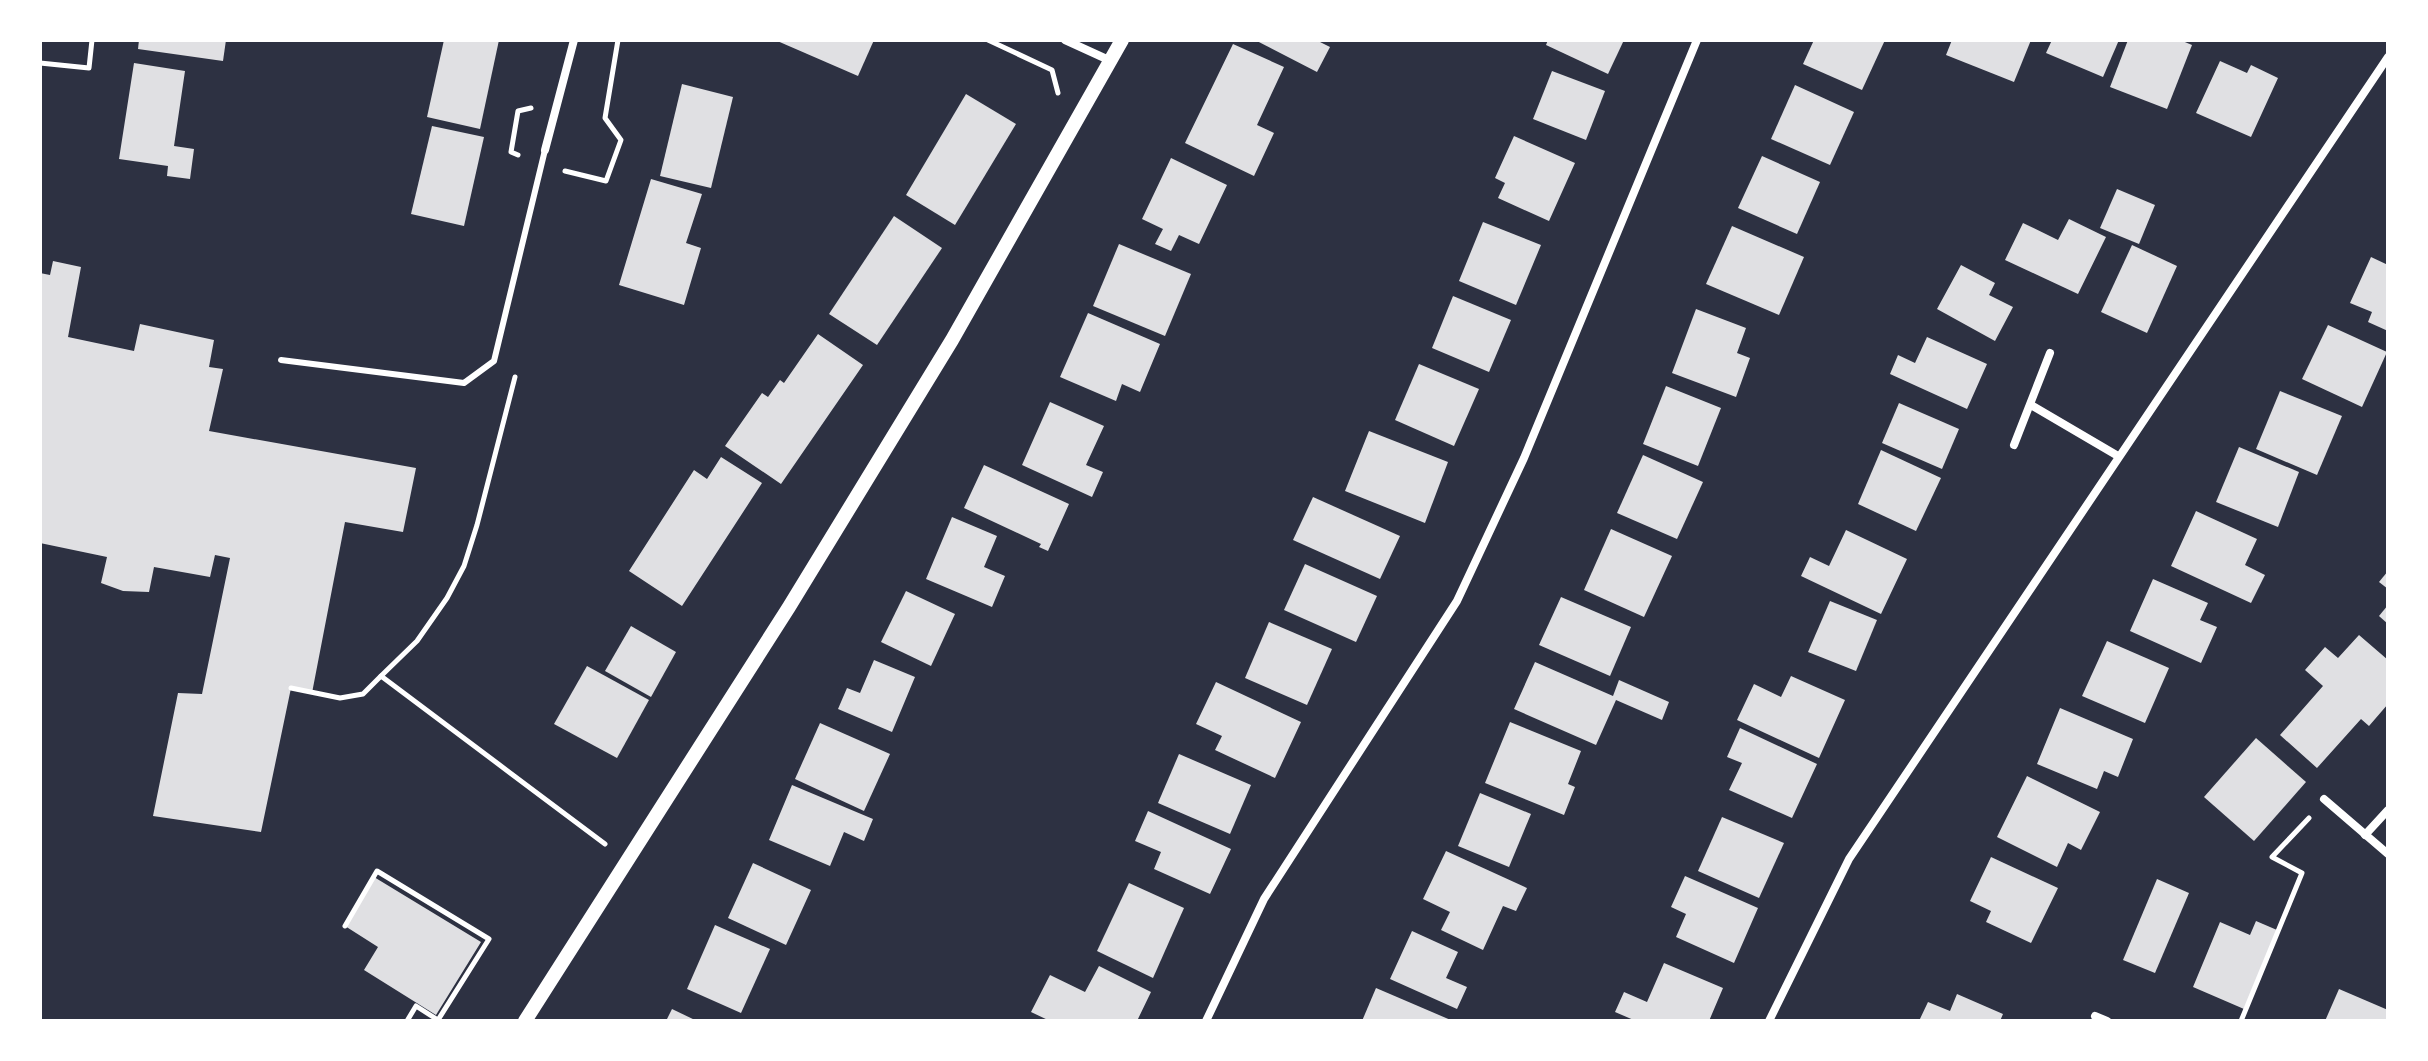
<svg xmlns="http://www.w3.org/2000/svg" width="2428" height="1061" viewBox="0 0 2428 1061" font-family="Jost,sans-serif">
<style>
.building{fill:#e0e0e3}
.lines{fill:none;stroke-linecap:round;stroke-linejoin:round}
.path{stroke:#fff;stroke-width:5}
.service{stroke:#fff;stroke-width:6}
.minor{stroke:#fff;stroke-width:8}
.tertiary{stroke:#fff;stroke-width:14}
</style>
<rect width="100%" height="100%" fill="#2d3142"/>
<g class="building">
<path d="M139 40H226L223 61 138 49Z"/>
<path d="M444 40H499L480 129 427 117Z"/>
<path d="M775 40H874L858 76Z"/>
<path d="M1255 40H1316L1330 47 1317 72Z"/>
<path d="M1548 40H1624L1608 74 1546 45Z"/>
<path d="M1814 40H1885L1862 90 1803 64Z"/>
<path d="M1952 40H2031L2014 82 1946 55Z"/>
<path d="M2052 40H2119L2103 77 2046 53Z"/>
<path d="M2128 40H2180L2192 45 2167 109 2110 87Z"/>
<path d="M1233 44 1284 67 1257 125 1274 133 1254 176 1185 143Z"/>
<path d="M2220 61 2247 73 2251 65 2278 78 2251 137 2196 113Z"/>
<path d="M134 63 185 71 174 146 194 149 190 179 167 176 168 166 119 159Z"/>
<path d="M1552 71 1605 91 1586 140 1533 119Z"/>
<path d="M682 84 733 97 711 188 660 176Z"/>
<path d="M1795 85 1854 112 1830 165 1771 139Z"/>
<path d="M966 94 1016 124 955 225 906 195Z"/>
<path d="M432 126 484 137 464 226 411 214Z"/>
<path d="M1514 136 1575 163 1549 221 1498 198 1505 183 1495 178Z"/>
<path d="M1762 156 1820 182 1797 234 1738 208Z"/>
<path d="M1171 158 1227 185 1199 244 1179 235 1171 251 1155 244 1163 229 1142 219Z"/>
<path d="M651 179 702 194 686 243 701 248 684 305 619 285Z"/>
<path d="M2117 189 2155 205 2139 244 2100 228Z"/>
<path d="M894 216 942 248 877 345 829 314Z"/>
<path d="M2069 219 2106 237 2078 294 2005 260 2023 223 2058 240Z"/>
<path d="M1483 222 1541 245 1516 305 1459 281Z"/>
<path d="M1732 226 1804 257 1779 315 1706 284Z"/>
<path d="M1119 244 1191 274 1165 336 1093 306Z"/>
<path d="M2132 245 2177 266 2147 333 2101 312Z"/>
<path d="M2371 257 2388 265V331L2368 322 2372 312 2350 303Z"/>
<path d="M53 261 81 267 68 337 134 351 140 324 214 340 209 367 223 369 209 431 416 468 403 532 345 522 312 693 291 688 261 832 153 816 178 693 202 694 230 558 215 555 210 577 154 567 149 592 123 591 101 583 107 557 40 543V273L50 275Z"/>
<path d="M1961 265 1995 283 1989 295 2013 307 1995 341 1937 309Z"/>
<path d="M1453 296 1511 320 1489 372 1432 348Z"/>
<path d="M1696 309 1746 328 1737 353 1750 358 1736 397 1672 373Z"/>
<path d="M1088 313 1160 344 1140 392 1122 384 1116 401 1060 377Z"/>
<path d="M2328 325 2387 352 2362 407 2302 379Z"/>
<path d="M818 334 863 365 781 484 725 446 762 393 768 397 780 380 784 383Z"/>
<path d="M1927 337 1987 364 1967 409 1890 374 1898 355 1915 363Z"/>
<path d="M1419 364 1479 389 1454 446 1395 420Z"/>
<path d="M1666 386 1721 408 1698 466 1643 444Z"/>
<path d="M2280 391 2342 416 2317 475 2256 449Z"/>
<path d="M1050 402 1104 426 1086 465 1103 472 1092 497 1022 465Z"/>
<path d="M1899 403 1959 429 1942 469 1882 443Z"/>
<path d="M1369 431 1448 462 1425 523 1345 491Z"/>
<path d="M2239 447 2299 472 2278 527 2216 502Z"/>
<path d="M1881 450 1941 478 1916 531 1858 504Z"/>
<path d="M1643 455 1703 482 1677 539 1617 513Z"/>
<path d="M721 457 762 483 682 606 629 571 694 470 707 479Z"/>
<path d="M984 465 1069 504 1048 551 1039 547 1041 544 964 508Z"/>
<path d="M1313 497 1400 536 1380 579 1293 540Z"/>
<path d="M2196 511 2257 539 2245 565 2265 575 2251 603 2171 566Z"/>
<path d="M952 517 997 536 984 567 1005 576 992 607 926 579Z"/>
<path d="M1611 529 1672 556 1644 617 1584 590Z"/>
<path d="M1846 530 1907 559 1881 614 1801 576 1810 557 1829 566Z"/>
<path d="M1305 564 1377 596 1356 642 1284 610Z"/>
<path d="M2388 571V589L2379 582Z"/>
<path d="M2153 579 2208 603 2200 620 2217 627 2201 663 2130 631Z"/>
<path d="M906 591 955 614 931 666 881 642Z"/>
<path d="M1561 597 1631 627 1610 676 1539 645Z"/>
<path d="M1830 601 1877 620 1856 671 1808 652Z"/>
<path d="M2388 605V624L2379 616Z"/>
<path d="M1269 622 1332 649 1307 705 1245 678Z"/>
<path d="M631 626 676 652 651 697 605 671Z"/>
<path d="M2359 635 2388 660V704L2369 726 2361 719 2317 768 2280 735 2323 686 2305 670 2325 647 2338 658Z"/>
<path d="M2107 641 2169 668 2145 723 2082 696Z"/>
<path d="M874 660 915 677 892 732 838 709 847 688 860 693Z"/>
<path d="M1535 662 1613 696 1619 680 1669 702 1662 720 1616 700 1596 745 1514 709Z"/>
<path d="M587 666 649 700 617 758 554 724Z"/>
<path d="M1791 676 1845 700 1819 758 1737 720 1754 684 1781 697Z"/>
<path d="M1216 682 1301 722 1275 778 1215 750 1222 736 1196 724Z"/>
<path d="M2060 708 2133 739 2118 777 2104 771 2097 789 2037 764Z"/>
<path d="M1510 722 1581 751 1568 784 1575 787 1564 815 1485 783Z"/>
<path d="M820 723 890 754 864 811 795 779Z"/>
<path d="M1740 728 1817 764 1792 818 1729 790 1742 763 1727 757Z"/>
<path d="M2256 738 2306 782 2254 841 2204 797Z"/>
<path d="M1179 754 1251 785 1230 834 1158 803Z"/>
<path d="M2027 776 2100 812 2081 850 2068 843 2057 867 1997 837Z"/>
<path d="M792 785 873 819 864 841 844 832 830 866 769 840Z"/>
<path d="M1480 793 1531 814 1509 867 1458 846Z"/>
<path d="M1148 811 1231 849 1210 894 1154 869 1161 852 1135 841Z"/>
<path d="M1722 817 1784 843 1759 898 1698 871Z"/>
<path d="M1446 851 1527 888 1516 911 1503 906 1483 950 1441 930 1450 912 1423 899Z"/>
<path d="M1991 857 2058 888 2031 943 1986 922 1991 911 1970 901Z"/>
<path d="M753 863 811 890 786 945 728 918Z"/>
<path d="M1685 876 1758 908 1734 963 1676 937 1686 914 1671 907Z"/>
<path d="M374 877 481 942 436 1015 364 970 378 947 345 926Z"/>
<path d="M2157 879 2189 893 2155 973 2123 960Z"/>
<path d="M1129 883 1184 908 1153 978 1097 951Z"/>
<path d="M2256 921 2277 930 2244 1009 2193 987 2220 922 2250 935Z"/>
<path d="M715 925 770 949 741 1013 687 989Z"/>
<path d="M1412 931 1458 952 1446 978 1467 987 1457 1009 1390 979Z"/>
<path d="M1664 963 1723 988 1709 1021H1636L1615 1012 1624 992 1647 1002Z"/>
<path d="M1099 966 1151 992 1137 1021H1050L1031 1012 1050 975 1085 992Z"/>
<path d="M1376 988 1453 1021H1362Z"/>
<path d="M2339 989 2388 1010V1021H2325Z"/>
<path d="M1957 994 2003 1014 2000 1021H1919L1928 1002 1950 1011Z"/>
<path d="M672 1009 697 1021H666Z"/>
</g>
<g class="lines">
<g class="path">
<path d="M988 40 1052 70 1058 93"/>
<path d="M40 63 89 68 92 40"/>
<path d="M518 155 511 152 518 111 531 108"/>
<path d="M565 171 606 181 621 140 605 118 618 40"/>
<path d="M381 676 417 641 447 598 464 566 477 525 515 377"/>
<path d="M291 688 340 698 363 694 381 676 605 844"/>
<path d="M345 926 377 871 489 939 438 1020 416 1006 407 1021"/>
<path d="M2241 1021 2302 873 2272 857 2309 818"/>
</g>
<path class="service" d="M281 360 464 383 494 361 545 150"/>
<g class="minor">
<path d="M1065 40 1111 61"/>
<path d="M545 150 574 40"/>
<path d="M2031 405 2118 456"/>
<path d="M2014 445 2050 353"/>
<path d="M2324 799 2388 854"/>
<path d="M2365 835 2388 810"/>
<path d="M2095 1016 2107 1021"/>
<path d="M1206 1021 1264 899 1457 601 1524 458 1697 40"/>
<path d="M1769 1021 1849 859 2388 57"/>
</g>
<path class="tertiary" d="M525 1021 789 607 952 340 1122 40"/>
</g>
<rect width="2428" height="1061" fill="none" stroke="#ffffff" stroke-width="84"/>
</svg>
